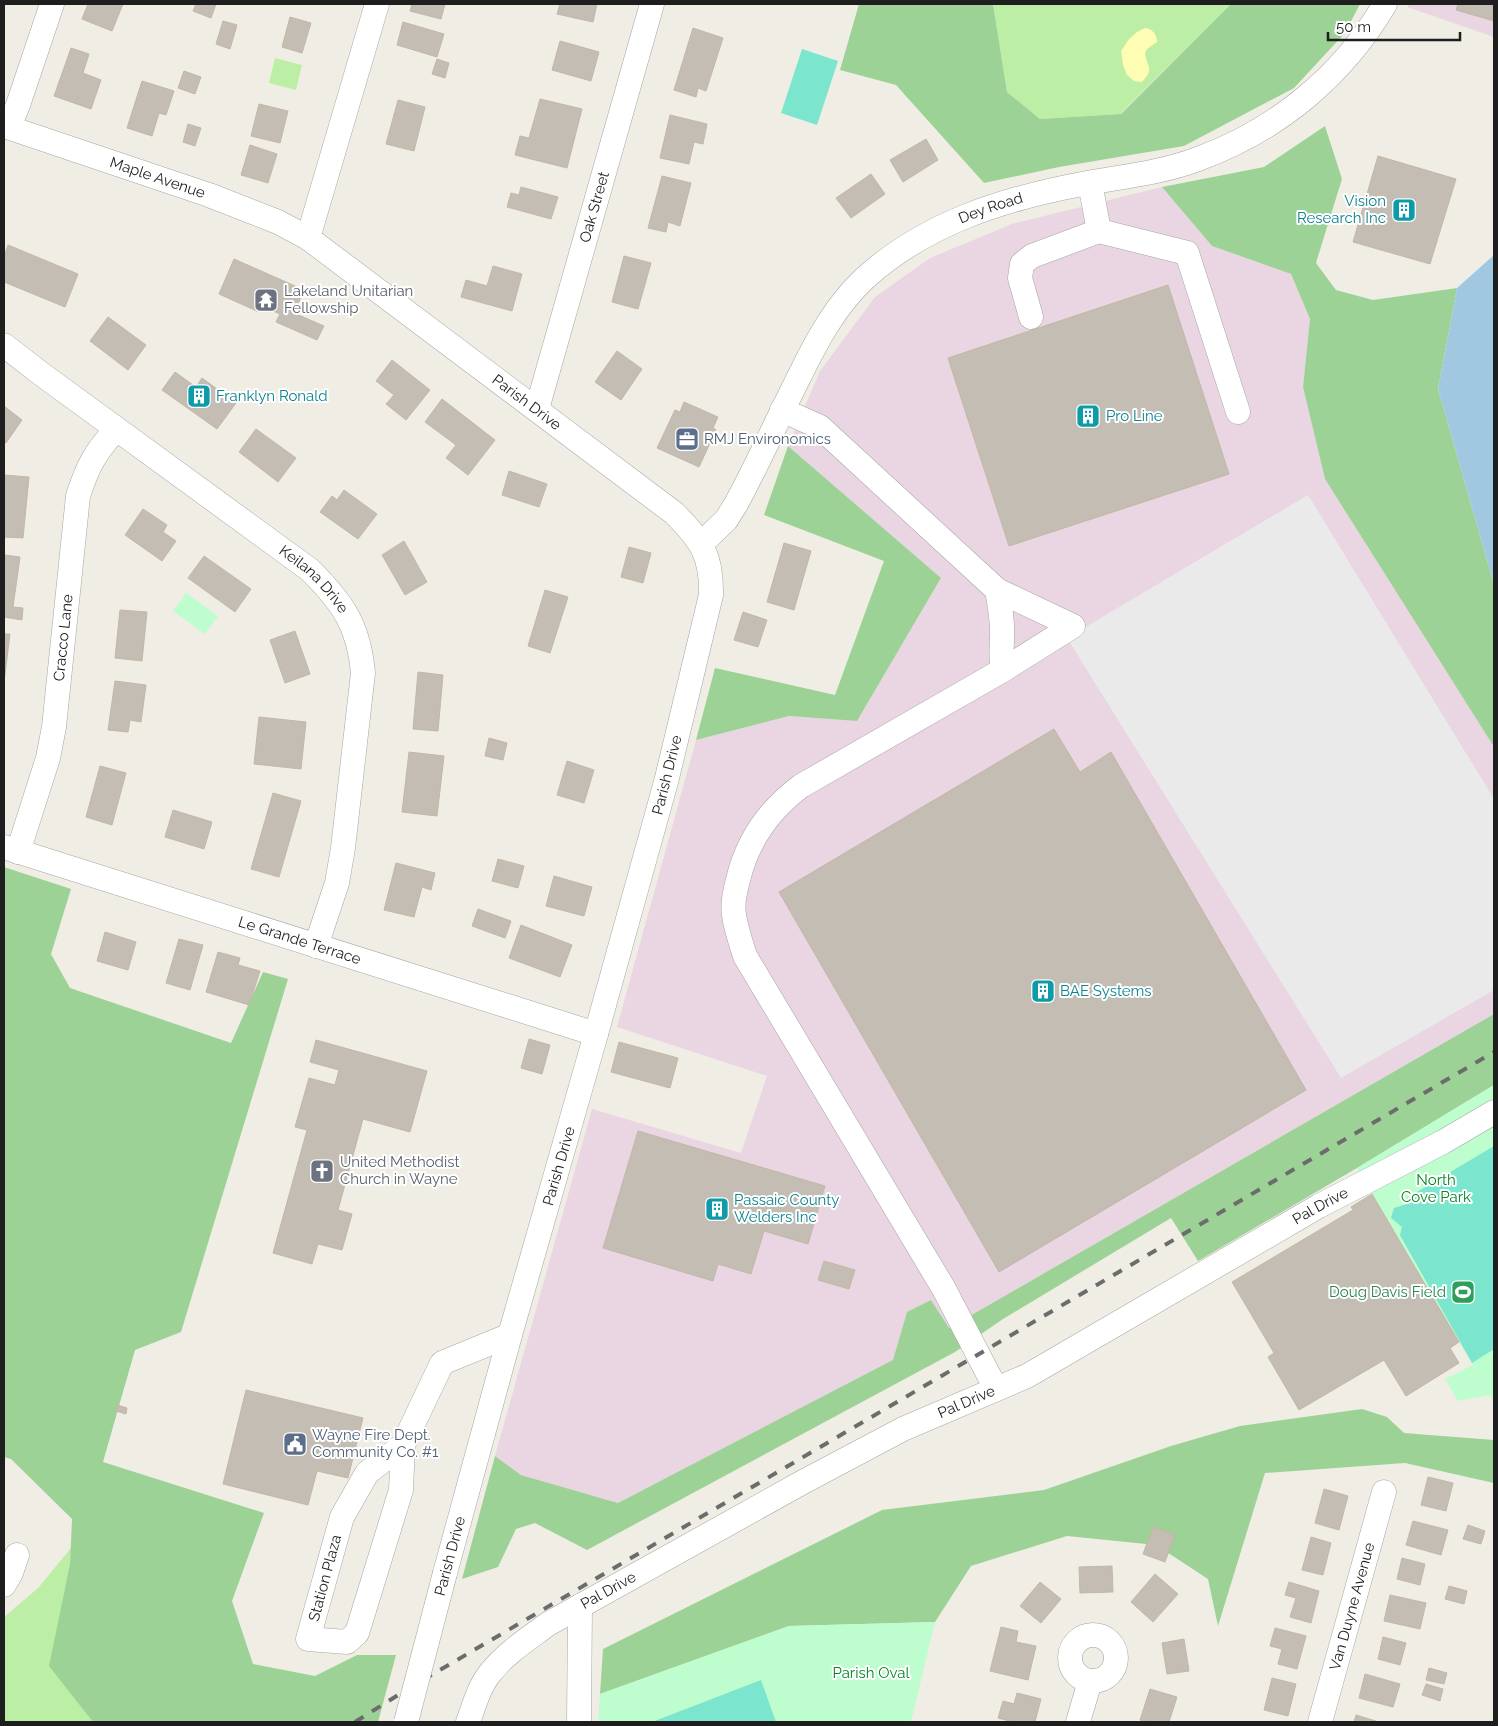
<svg xmlns="http://www.w3.org/2000/svg" width="1498" height="1726" viewBox="0 0 1498 1726" font-family="Raleway,sans-serif">
<style>
.industrial{fill:#ead5e2}
.grass{fill:#bdeea6}
.forest{fill:#9dd296}
.sand{fill:#fffcb3}
.park{fill:#befdcd}
.pitch{fill:#7ce5ce}
.parking{fill:#eaeaea}
.water{fill:#a1c8e1}
.building{fill:#c4bdb3;stroke:#c3b7a5}
.lines{fill:none;stroke-linecap:round;stroke-linejoin:round}
.minor-casing{stroke:#a5a5a5;stroke-width:25}
.minor{stroke:#fff;stroke-width:24}
.rail{stroke:#6c6c6c;stroke-width:4;stroke-dasharray:10 10;stroke-linecap:butt}
.minor-bridge-casing{stroke:#a5a5a5;stroke-width:25;stroke-linecap:butt}
.minor-bridge{stroke:#fff;stroke-width:24}
.labels{text-anchor:middle;stroke-width:4;stroke-linejoin:round;paint-order:stroke}
.street-label{font-size:15px;fill:#1e1e1e;stroke:#fff}
.culture-label{font-size:15px;fill:#0d838f;stroke:#fff;text-anchor:start}
.worship-label{font-size:15px;fill:#5b616d;stroke:#fff;text-anchor:start}
.service-label{font-size:15px;fill:#4e5e75;stroke:#fff;text-anchor:start}
.park-label{font-size:15px;fill:#048524;stroke:#fff}
.leisure-label{font-size:15px;fill:#27864d;stroke:#fff;text-anchor:end}
</style>
<rect width="100%" height="100%" fill="#f0eee4"/>
<g class="industrial">
<path d="M1409 4H1494V37L1407 7Z"/>
<path d="M1162 187 1212 246 1291 274 1310 319 1303 387 1325 479 1494 747V1014L949 1328 931 1300 907 1312 894 1360 618 1503 521 1475 495 1456 592 1109 741 1153 767 1076 617 1027 696 740 789 716 857 721 941 578 788 446 820 371 875 297 930 258 1012 224Z"/>
</g>
<g class="grass">
<path d="M993 4H1231L1120 114 1040 119 1007 92Z"/>
<path d="M275 58 302 65 296 90 269 83Z"/>
<path d="M71 1548 70 1564 93 1722H4V1617L38 1588Z"/>
</g>
<g class="forest">
<path d="M859 4H993L1007 92 1040 119 1121 114 1231 4H1360L1345 33 1294 88 1184 146 1059 167 984 183 896 85 840 70Z"/>
<path d="M1325 126 1342 179 1316 263 1336 290 1373 300 1457 288 1438 389 1493 581 1494 747 1325 479 1303 387 1310 319 1291 274 1212 246 1162 187 1264 167Z"/>
<path d="M788 446 941 578 857 721 789 716 696 740 715 668 835 695 884 561 764 515Z"/>
<path d="M4 867 71 889 51 954 70 988 231 1043 263 972 288 979 181 1332 135 1350 103 1462 264 1513 232 1601 253 1664 315 1676 357 1655H396L378 1722H93L49 1666 70 1564 72 1519 11 1459 4 1457Z"/>
<path d="M1494 1014V1085L1357 1168 1198 1261 1171 1218 1003 1319 955 1352 587 1550 535 1523 516 1529 498 1567 462 1579 495 1456 521 1475 618 1503 893 1360 907 1312 931 1300 949 1328Z"/>
<path d="M1362 1409 1387 1417 1404 1433 1494 1440V1483L1405 1463 1265 1473 1218 1626 1208 1579 1156 1545 1067 1536 971 1566 935 1622 789 1626 600 1694 603 1649 882 1510 1044 1490 1171 1446 1240 1426Z"/>
</g>
<path class="sand" d="M1145 28C1153 29 1157 35 1157 42L1147 49 1145 53C1147 68 1155 68 1142 82L1134 81 1127 75 1123 65 1121 51 1129 39 1137 32Z"/>
<g class="park">
<path d="M186 593 218 616 205 634 173 611Z"/>
<path d="M1494 1085V1402L1490 1395 1458 1401 1445 1379 1473 1365 1357 1168Z"/>
<path d="M935 1622 911 1722H598L600 1694 789 1626Z"/>
</g>
<g class="pitch">
<path d="M802 49 838 61 817 125 781 113Z"/>
<path d="M1494 1146V1349L1472 1363 1400 1235 1402 1227 1391 1218 1394 1208 1407 1204 1410 1196Z"/>
<path d="M761 1680 776 1722H652Z"/>
</g>
<path class="parking" d="M1308 495 1494 799V990L1341 1078 1067 638Z"/>
<path class="water" d="M1494 255V591L1493 581 1438 389 1457 288Z"/>
<g class="building">
<path d="M88 4H123L112 31 82 19Z"/>
<path d="M196 4H216L211 18 193 11Z"/>
<path d="M412 4H445L441 19 410 11Z"/>
<path d="M560 4H597L593 22 557 14Z"/>
<path d="M1458 4H1494V21L1456 10Z"/>
<path d="M290 17 311 23 302 53 282 47Z"/>
<path d="M223 21 237 25 230 49 216 44Z"/>
<path d="M403 22 444 34 437 57 397 45Z"/>
<path d="M693 28 723 38 706 91 698 88 696 97 674 90Z"/>
<path d="M560 41 599 52 591 81 552 70Z"/>
<path d="M71 48 89 54 83 73 101 80 91 109 54 96Z"/>
<path d="M437 59 449 63 445 78 432 74Z"/>
<path d="M184 71 201 77 195 94 178 88Z"/>
<path d="M142 81 174 91 166 115 159 113 152 136 127 128Z"/>
<path d="M540 99 582 109 567 168 515 155 520 136 529 138Z"/>
<path d="M398 100 425 107 414 151 386 144Z"/>
<path d="M259 104 288 111 280 143 251 136Z"/>
<path d="M670 115 707 124 703 144 694 142 689 164 660 158Z"/>
<path d="M188 124 201 128 195 146 183 142Z"/>
<path d="M926 139 938 160 903 182 890 160Z"/>
<path d="M250 145 277 154 268 183 241 175Z"/>
<path d="M1378 156 1456 179 1430 264 1353 242Z"/>
<path d="M871 174 885 194 851 218 836 198Z"/>
<path d="M662 176 691 183 680 226 668 222 666 232 648 228Z"/>
<path d="M521 187 558 197 551 219 507 207 511 193 519 195Z"/>
<path d="M8 245 78 274 65 307 4 282V257Z"/>
<path d="M624 256 651 263 638 309 612 302Z"/>
<path d="M234 259 304 290 294 313 324 326 317 340 276 322 280 314 262 306 259 312 219 294Z"/>
<path d="M493 266 522 274 512 311 461 297 466 280 487 286Z"/>
<path d="M1168 285 1229 474 1009 546 948 358Z"/>
<path d="M108 317 146 345 128 370 90 341Z"/>
<path d="M617 351 642 369 621 400 595 382Z"/>
<path d="M392 360 430 390 406 420 386 404 394 395 376 381Z"/>
<path d="M175 372 196 387 202 378 236 403 217 429 162 390Z"/>
<path d="M442 399 495 440 468 475 446 458 456 445 425 422Z"/>
<path d="M684 402 718 417 713 428 716 430 699 467 657 448 675 410 680 412Z"/>
<path d="M4 406 22 420 6 443 4 441Z"/>
<path d="M256 429 296 458 278 482 239 452Z"/>
<path d="M509 471 547 484 539 507 502 495Z"/>
<path d="M4 475 29 477 23 538 4 537Z"/>
<path d="M344 490 377 514 358 539 320 512 332 496 337 500Z"/>
<path d="M143 509 167 525 163 532 176 541 162 561 125 535Z"/>
<path d="M404 541 427 582 405 595 382 555Z"/>
<path d="M784 543 811 551 794 610 767 602Z"/>
<path d="M629 547 651 553 643 583 621 577Z"/>
<path d="M4 555 20 557 13 607 23 608 22 620 4 617Z"/>
<path d="M204 556 251 589 235 612 188 578Z"/>
<path d="M545 590 568 597 550 653 528 646Z"/>
<path d="M120 610 147 612 142 661 115 658Z"/>
<path d="M743 612 767 620 758 647 734 640Z"/>
<path d="M295 631 310 674 285 683 270 640Z"/>
<path d="M4 634H10L4 682Z"/>
<path d="M418 672 443 675 438 731 413 729Z"/>
<path d="M115 681 146 685 141 722 130 720 128 732 108 730Z"/>
<path d="M259 717 306 722 301 769 254 764Z"/>
<path d="M1054 729 1080 772 1111 752 1306 1090 999 1272 779 892Z"/>
<path d="M489 738 507 743 503 760 485 756Z"/>
<path d="M409 752 444 756 437 816 402 812Z"/>
<path d="M567 761 594 770 584 803 557 795Z"/>
<path d="M100 766 126 773 112 825 86 817Z"/>
<path d="M273 793 301 801 279 877 251 869Z"/>
<path d="M173 810 212 822 204 849 165 837Z"/>
<path d="M498 859 524 866 518 888 492 881Z"/>
<path d="M396 863 435 873 431 890 422 887 414 917 384 910Z"/>
<path d="M554 876 592 887 584 916 546 906Z"/>
<path d="M478 909 511 921 505 938 472 926Z"/>
<path d="M521 925 572 945 560 977 509 958Z"/>
<path d="M105 932 136 942 128 970 97 961Z"/>
<path d="M179 939 203 945 190 990 166 983Z"/>
<path d="M218 952 240 958 238 965 260 971 249 1005 206 992Z"/>
<path d="M529 1039 550 1045 542 1074 521 1068Z"/>
<path d="M316 1040 427 1071 410 1132 363 1119 338 1210 352 1214 342 1250 318 1244 312 1264 273 1253 307 1130 295 1127 309 1078 335 1085 339 1070 310 1062Z"/>
<path d="M619 1042 678 1058 670 1088 611 1072Z"/>
<path d="M638 1131 825 1186 808 1244 764 1231 751 1274 718 1264 713 1281 603 1248Z"/>
<path d="M1372 1194 1459 1342 1450 1348 1459 1363 1406 1396 1384 1360 1299 1410 1268 1357 1274 1353 1232 1282 1353 1210 1351 1207Z"/>
<path d="M824 1261 855 1270 849 1289 818 1280Z"/>
<path d="M246 1390 363 1418 348 1478 317 1471 308 1505 223 1484Z"/>
<path d="M117 1405 127 1408 126 1414 116 1411Z"/>
<path d="M1428 1477 1453 1483 1446 1511 1421 1505Z"/>
<path d="M1324 1489 1348 1496 1339 1530 1315 1523Z"/>
<path d="M1413 1521 1448 1530 1441 1555 1406 1545Z"/>
<path d="M1468 1525 1485 1531 1481 1544 1463 1539Z"/>
<path d="M1153 1527 1175 1535 1165 1562 1143 1554Z"/>
<path d="M1311 1537 1331 1543 1323 1575 1302 1570Z"/>
<path d="M1402 1558 1425 1564 1420 1585 1397 1579Z"/>
<path d="M1112 1566 1113 1592 1080 1593 1079 1567Z"/>
<path d="M1155 1574 1178 1594 1153 1622 1131 1602Z"/>
<path d="M1040 1582 1061 1599 1041 1623 1020 1606Z"/>
<path d="M1289 1582 1319 1591 1311 1623 1290 1617 1296 1598 1285 1595Z"/>
<path d="M1449 1586 1467 1591 1464 1604 1445 1599Z"/>
<path d="M1390 1595 1426 1603 1420 1629 1384 1621Z"/>
<path d="M1001 1627 1018 1631 1016 1642 1036 1646 1028 1680 990 1671Z"/>
<path d="M1275 1628 1306 1636 1297 1669 1278 1664 1282 1649 1270 1646Z"/>
<path d="M1383 1637 1406 1643 1400 1665 1378 1659Z"/>
<path d="M1184 1639 1189 1671 1167 1674 1162 1643Z"/>
<path d="M1429 1668 1447 1673 1444 1684 1426 1680Z"/>
<path d="M1365 1674 1400 1684 1393 1707 1359 1698Z"/>
<path d="M1272 1678 1296 1684 1288 1716 1264 1710Z"/>
<path d="M1426 1684 1443 1689 1440 1701 1422 1695Z"/>
<path d="M1150 1689 1177 1697 1169 1722H1149L1140 1720Z"/>
<path d="M1017 1693 1041 1699 1035 1722H1013L998 1718 1003 1701 1014 1704Z"/>
<path d="M1356 1715 1379 1722H1354Z"/>
</g>
<g class="lines">
<g class="minor-casing">
<g id="minor">
<path id="s1" d="M4 126 209 195 278 222 308 238 674 513C701 540 712 555 711 595L666 782 596 1034 510 1335 445 1573"/>
<path d="M4 127 13 117 18 105 52 4"/>
<path d="M1090 183 1099 231"/>
<path d="M308 238 377 4"/>
<path d="M1031 317 1020 278 1022 264 1032 256 1099 231 1187 253 1238 412"/>
<path id="s2" d="M4 345 40 373 310 570C343 603 359 626 363 673L343 848 337 883 316 946"/>
<path id="s3" d="M537 409 652 4"/>
<path d="M782 410 820 427 997 590 1073 626 1003 670C1000 657 1002 650 1002 638 1003 622 1000 606 997 590"/>
<path id="s4" d="M701 544 726 520 736 504C759 462 778 418 800 375 817 340 836 305 865 278 926 223 1003 199 1082 184 1120 177 1161 173 1198 159 1277 130 1342 77 1385 4"/>
<path id="s5" d="M4 847 596 1034"/>
<path id="s6" d="M18 852 48 758 54 727 78 496C88 465 95 453 116 429"/>
<path d="M996 1389 944 1289 745 956C741 943 736 929 734 915 732 904 735 891 738 880 747 841 769 810 801 786L1003 670"/>
<path d="M403 1445 367 1473 342 1517 308 1639 347 1642 357 1633 401 1490 403 1445 442 1363 510 1335"/>
<path d="M4 1585 11 1573 17 1555"/>
<circle cx="1093" cy="1658" r="23"/>
<path id="s7" d="M468 1722C474 1706 479 1686 491 1672 506 1653 528 1639 548 1624L803 1482 903 1429 1027 1376 1319 1206 1443 1142 1494 1112"/>
<path d="M579 1722 580 1606"/>
<path d="M1078 1722 1090 1681"/>
<path id="s8" d="M1320 1722 1384 1492"/>
</g>
</g>
<use href="#minor" class="minor"/>
<path class="rail" d="M355 1722 411 1687 1494 1052"/>
<g class="minor-bridge-casing">
<path id="minor-bridge" d="M406 1722 445 1573"/>
</g>
<use href="#minor-bridge" class="minor-bridge"/>
</g>
<defs>
<g id="building-square" transform="scale(1.25)"><rect x="-9" y="-9" width="18" height="18" rx="4" fill="#0f9aa8" stroke="#fff"/><path d="M-4-6H4V6H1V3H-1V6H-4ZM-2.5-4.3h1.7v1.8h-1.7ZM.8-4.3h1.7v1.8H.8ZM-2.5-1h1.7V.8h-1.7ZM.8-1h1.7V.8H.8Z" fill="#fff"/></g>
<g id="temple-square" transform="scale(1.25)"><rect x="-9" y="-9" width="18" height="18" rx="4" fill="#6b7280" stroke="#fff"/><path d="M0-6L5-2H3V0L6.5 2.5H4V6H1.5V3h-3V6H-4V2.5H-6.5L-3 0V-2H-5Z" fill="#fff"/></g>
<g id="office-square" transform="scale(1.25)"><rect x="-9" y="-9" width="18" height="18" rx="4" fill="#5c6f8a" stroke="#fff"/><path d="M-6-3h4V-5.5h4V-3h4V5H-6ZM-1-4.5V-3h2v-1.5ZM-6 0V1H6V0Z" fill="#fff"/></g>
<g id="church-square" transform="scale(1.25)"><rect x="-9" y="-9" width="18" height="18" rx="4" fill="#6b7280" stroke="#fff"/><path d="M-1.2-6h2.4v3.5h3.3v2.4h-3.3V6h-2.4V-.1h-3.3v-2.4h3.3Z" fill="#fff"/></g>
<g id="stadium-square" transform="scale(1.25)"><rect x="-9" y="-9" width="18" height="18" rx="4" fill="#2e9e5b" stroke="#fff"/><path d="M0-5a6.5 5 0 1 0 0 10a6.5 5 0 1 0 0-10ZM-3.5-1.8h7v3.6h-7Z" fill="#fff"/></g>
<g id="civic-square" transform="scale(1.25)"><rect x="-9" y="-9" width="18" height="18" rx="4" fill="#5c6f8a" stroke="#fff"/><path d="M-.6-6.5H3V-4.5H.6V-3L4-1V1h2V6H-6V1h2V-1L-.6-3ZM-1.2 2.5V6h2.4V2.5Z" fill="#fff"/></g>
</defs>
<g fill-rule="evenodd">
<use href="#building-square" x="1404" y="210"/>
<use href="#temple-square" x="266" y="300"/>
<use href="#building-square" x="199" y="396"/>
<use href="#building-square" x="1088" y="416"/>
<use href="#office-square" x="687" y="439"/>
<use href="#building-square" x="1043" y="991"/>
<use href="#church-square" x="322" y="1171"/>
<use href="#building-square" x="717" y="1209"/>
<use href="#stadium-square" x="1463" y="1292"/>
<use href="#civic-square" x="295" y="1444"/>
</g>
<g class="labels">
<g class="street-label">
<text dy="5" stroke="none"><textPath href="#s1" startOffset="162">Maple Avenue</textPath></text>
<text dy="5" stroke="none"><textPath href="#s3" startOffset="210">Oak Street</textPath></text>
<text dy="5" stroke="none"><textPath href="#s4" startOffset="460">Dey Road</textPath></text>
<text dy="5" stroke="none"><textPath href="#s1" startOffset="598">Parish Drive</textPath></text>
<text dy="5" stroke="none"><textPath href="#s2" startOffset="389">Keilana Drive</textPath></text>
<text dy="5" stroke="none"><textPath href="#s6" startOffset="220">Cracco Lane</textPath></text>
<text transform="translate(667 775) rotate(-76)" y="5">Parish Drive</text>
<text dy="5" stroke="none"><textPath href="#s5" startOffset="310">Le Grande Terrace</textPath></text>
<text transform="translate(559 1166) rotate(-74)" y="5">Parish Drive</text>
<text dy="5" stroke="none"><textPath href="#s7" startOffset="1009">Pal Drive</textPath></text>
<text dy="5" stroke="none"><textPath href="#s7" startOffset="604">Pal Drive</textPath></text>
<text transform="translate(450 1556) rotate(-75)" y="5">Parish Drive</text>
<text transform="translate(325 1578) rotate(-75)" y="5">Station Plaza</text>
<text dy="5" stroke="none"><textPath href="#s7" startOffset="199">Pal Drive</textPath></text>
<text dy="5" stroke="none"><textPath href="#s8" startOffset="120">Van Duyne Avenue</textPath></text>
</g>
<g class="culture-label">
<text x="1386" y="206" text-anchor="end">Vision<tspan x="1386" dy="17">Research Inc</tspan></text>
<text x="216" y="401">Franklyn Ronald</text>
<text x="1106" y="421">Pro Line</text>
<text x="1060" y="996">BAE Systems</text>
<text x="734" y="1205">Passaic County<tspan x="734" dy="17">Welders Inc</tspan></text>
</g>
<g class="worship-label">
<text x="284" y="296">Lakeland Unitarian<tspan x="284" dy="17">Fellowship</tspan></text>
<text x="340" y="1167">United Methodist<tspan x="340" dy="17">Church in Wayne</tspan></text>
</g>
<g class="service-label">
<text x="704" y="444">RMJ Environomics</text>
<text x="312" y="1440">Wayne Fire Dept.<tspan x="312" dy="17">Community Co. #1</tspan></text>
</g>
<g class="park-label">
<text x="1436" y="1185">North<tspan x="1436" dy="17">Cove Park</tspan></text>
<text x="871" y="1678">Parish Oval</text>
</g>
<g class="leisure-label">
<text x="1446" y="1297">Doug Davis Field</text>
</g>
</g>
<rect width="1498" height="1726" fill="none" stroke="#1e1e1e" stroke-width="10"/>
<path d="M1328 32v8h132v-8" fill="none" stroke="#1e1e1e" stroke-width="2.5"/>
<text x="1336" y="32" font-size="15" fill="#1e1e1e" stroke="#ffffff" stroke-width="4" paint-order="stroke">50 m</text>
</svg>
